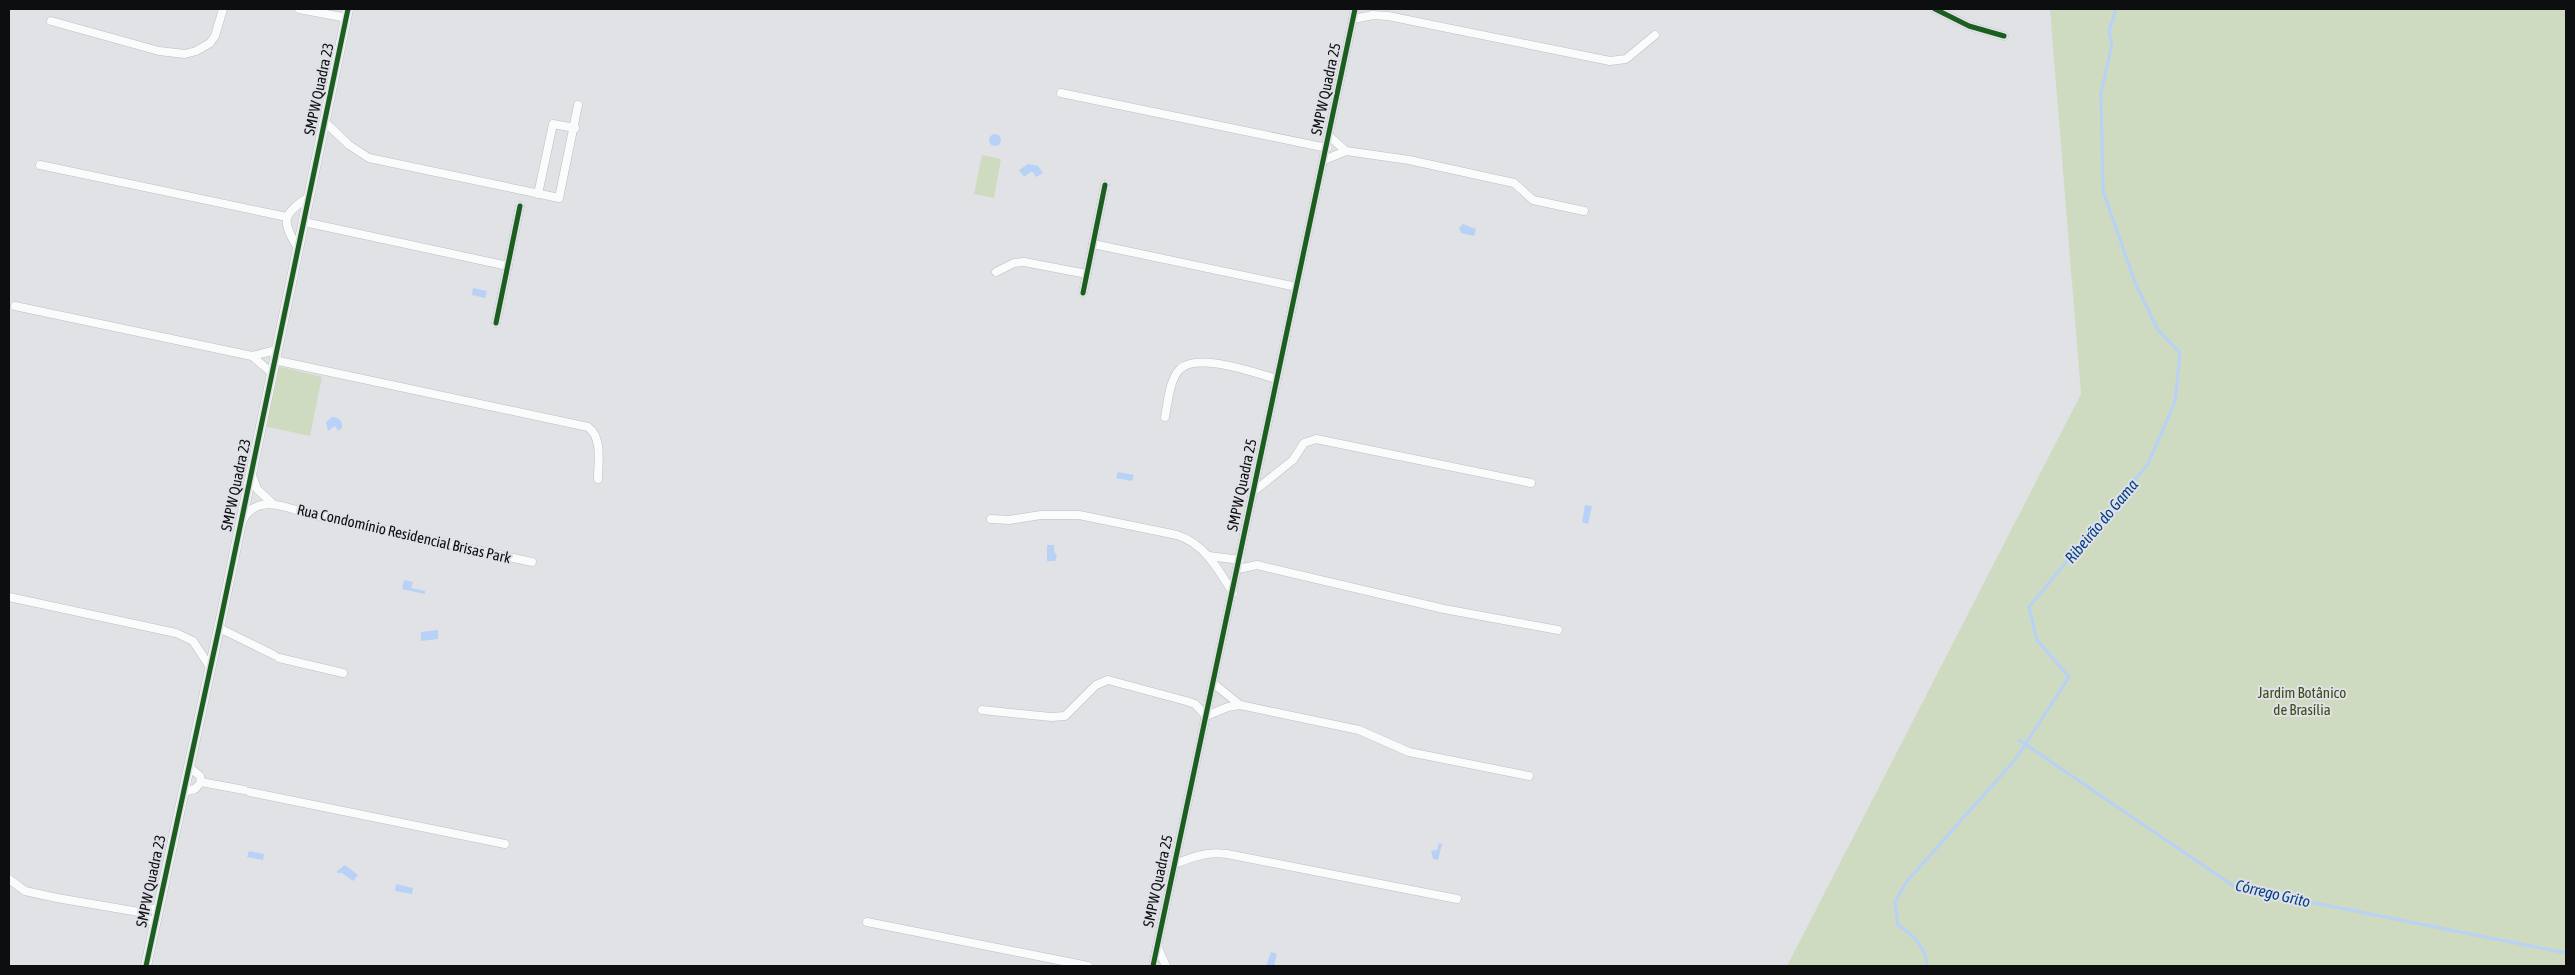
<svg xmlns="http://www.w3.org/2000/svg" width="2575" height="975" viewBox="0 0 2575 975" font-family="'Asap Condensed',sans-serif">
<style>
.green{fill:#cfdbc1}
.water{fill:#b7d1f7}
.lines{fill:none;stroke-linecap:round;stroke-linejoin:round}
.stream{stroke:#b7d1f7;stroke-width:3}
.minor-casing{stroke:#bebec1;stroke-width:9}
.tertiary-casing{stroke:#bebec1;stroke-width:11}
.minor{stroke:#fafbfb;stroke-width:8}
.tertiary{stroke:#fafbfb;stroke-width:10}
.cycleway-casing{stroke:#dfe1e7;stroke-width:8}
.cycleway{stroke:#1b5e20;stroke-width:5}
.labels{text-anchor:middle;stroke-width:4;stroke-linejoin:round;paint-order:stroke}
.street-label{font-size:15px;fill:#0d0e10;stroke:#dfe1e7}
.park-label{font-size:15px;fill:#3c4e18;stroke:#dfe1e7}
.water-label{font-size:16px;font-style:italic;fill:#05408a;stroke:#dfe1e7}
</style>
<rect width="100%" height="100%" fill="#e1e2e5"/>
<g class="green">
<path d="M2050 9H2566V966H1787L2081 394Z"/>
<path d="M982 155 1001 159 994 198 974 194Z"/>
<path d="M277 366 322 377 310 436 264 426Z"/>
</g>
<g class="water">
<circle cx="995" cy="140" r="6"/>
<path d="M1028 164 1038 166 1043 173 1036 177 1032 171 1024 177 1019 170Z"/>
<path d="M1463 224 1476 229 1474 236 1461 233 1459 228Z"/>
<path d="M473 288 487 291 485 298 472 295Z"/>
<path d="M332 417C339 417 343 421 342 428L338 431 335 426 328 431 326 422Z"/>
<path d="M1118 472 1134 475 1132 481 1116 478Z"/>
<path d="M1585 505 1592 506 1588 524 1582 522Z"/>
<path d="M1047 545H1054V552L1057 555 1055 561H1047Z"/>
<path d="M404 580 413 582 411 588 425 591V594L402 589Z"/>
<path d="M438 630V639L421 641V632Z"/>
<path d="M1439 843 1442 844 1438 860 1433 859 1431 851 1437 850Z"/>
<path d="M249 851 264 854 263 860 247 857Z"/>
<path d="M345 865 358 875 353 881 342 873H337V871Z"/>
<path d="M396 884 413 888 412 894 395 891Z"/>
<path d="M1271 952 1277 954 1274 966H1266Z"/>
</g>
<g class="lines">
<g class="stream">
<path d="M2019 740 2235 887 2566 953"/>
<path d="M1927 966C1927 948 1913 935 1898 925L1895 902 1907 881 2015 760 2069 677 2037 640 2029 607 2148 464 2175 402 2180 353 2158 330 2136 285 2103 191 2101 93 2112 44 2109 31 2116 9"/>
</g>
<g class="minor-casing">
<g id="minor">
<path d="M299 9 347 18"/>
<path d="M1935 9 1969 26 2004 36"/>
<path d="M1353 19 1373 15 1388 16 1610 61 1626 59 1655 35"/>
<path d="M51 21 159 51 185 54 196 51 210 43 215 36 223 9"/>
<path d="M1061 93 1327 148"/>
<path d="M325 122 349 145 369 158 559 198 578 105"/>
<path d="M1329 136 1346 151"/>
<path d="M1324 160 1346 151 1409 160 1514 183 1533 200 1584 211"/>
<path d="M40 165 287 217"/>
<path d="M538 194 553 124 575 128"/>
<path d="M304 222 508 266"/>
<path d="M1093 244 1297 287"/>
<path d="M298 248C281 221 282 214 309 197"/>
<path d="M996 272 1014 263 1024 262 1087 274"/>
<path d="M1083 293 1105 185"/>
<path d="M15 306 252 356 276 350"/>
<path d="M496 323 520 206"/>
<path d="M252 356 272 373"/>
<path d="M274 360 588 427C603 438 598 463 598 479"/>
<path d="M1165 417C1168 403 1169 380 1180 369 1198 352 1255 373 1277 379"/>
<path d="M252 475 257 489 272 503"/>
<path d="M1253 492 1293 460 1304 443 1316 439 1531 483"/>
<path d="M991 519 1009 520 1041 515H1079L1177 535C1205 544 1218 569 1233 593"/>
<path d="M243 520C255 496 282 505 302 512L532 562"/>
<path d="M1209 556 1240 560"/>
<path d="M1238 569 1257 565 1444 609 1558 630"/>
<path d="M9 597 176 633 193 641 210 667"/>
<path d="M219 628 274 655"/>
<path d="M279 658 343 673"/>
<path d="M1213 683 1240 705 1359 730 1409 752 1529 776"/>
<path d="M982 710 1051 717 1065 716 1096 685 1108 680 1186 701 1195 704 1206 716 1228 707 1240 705"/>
<path d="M201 782 244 790"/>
<path d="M183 792 195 789 201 782 200 776 189 767"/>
<path d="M250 792 505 844"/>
<path d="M1175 864C1193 857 1207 851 1227 854L1457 899"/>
<path d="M9 879 25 891 57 898 139 912 158 908"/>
<path d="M139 912 155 924"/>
<path d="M867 922 1088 966"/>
<path d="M1157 946 1166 966"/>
<path d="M1153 966 1355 9"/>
</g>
</g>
<g class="tertiary-casing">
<path id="tertiary" d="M146 966 219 628 348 9"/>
</g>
<use href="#minor" class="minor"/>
<use href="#tertiary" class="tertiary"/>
<g class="cycleway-casing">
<g id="cycleway">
<path d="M1935 9 1969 26 2004 36"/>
<path d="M1083 293 1105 185"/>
<path d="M496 323 520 206"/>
<path d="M146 966 219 628 348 9"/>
<path d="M1153 966 1355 9"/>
</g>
</g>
<use href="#cycleway" class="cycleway"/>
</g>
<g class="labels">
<g class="street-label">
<text transform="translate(319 89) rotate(-78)" y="5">SMPW Quadra 23</text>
<text transform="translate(1326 89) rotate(-78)" y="5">SMPW Quadra 25</text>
<text transform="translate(236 485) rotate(-78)" y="5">SMPW Quadra 23</text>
<text transform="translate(1242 485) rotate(-78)" y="5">SMPW Quadra 25</text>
<text transform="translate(404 534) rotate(13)" y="5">Rua Condomínio Residencial Brisas Park</text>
<text transform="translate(151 881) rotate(-78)" y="5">SMPW Quadra 23</text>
<text transform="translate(1158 881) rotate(-78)" y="5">SMPW Quadra 25</text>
</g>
<g class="park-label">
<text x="2302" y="698">Jardim Botânico<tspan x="2302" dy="17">de Brasília</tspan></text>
</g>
<g class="water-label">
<text transform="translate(2101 521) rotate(-50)" y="6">Ribeirão do Gama</text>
<text transform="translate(2273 893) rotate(13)" y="6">Córrego Grito</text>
</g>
</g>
<rect width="2575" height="975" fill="none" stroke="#0d0e10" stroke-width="20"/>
</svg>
